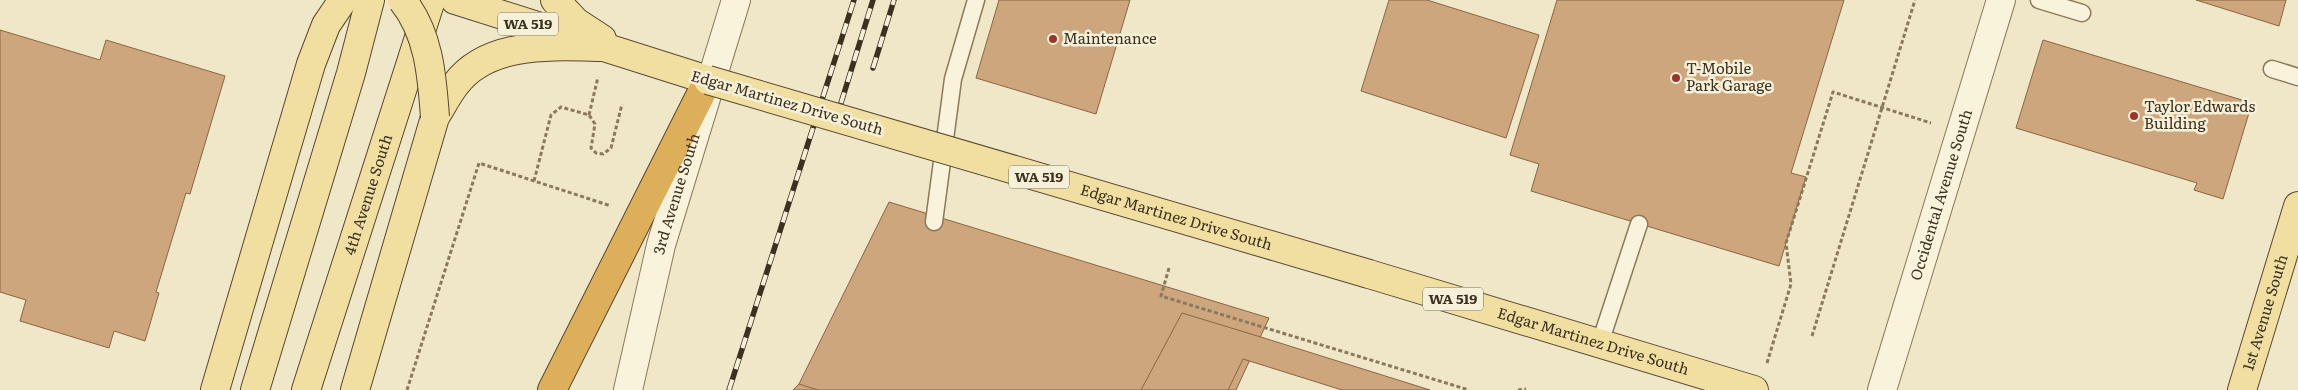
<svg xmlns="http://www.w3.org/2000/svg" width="2298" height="390" viewBox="0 0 2298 390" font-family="Literata,serif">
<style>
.building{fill:#cda67e;stroke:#8b6542}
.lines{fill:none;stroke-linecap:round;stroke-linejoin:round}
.service-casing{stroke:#8b795c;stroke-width:19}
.minor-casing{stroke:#8b795c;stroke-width:30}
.primary-casing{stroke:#594730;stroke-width:30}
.motorway-casing{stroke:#594730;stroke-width:30}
.path{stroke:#8b795c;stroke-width:3;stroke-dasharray:4 2.5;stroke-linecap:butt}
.service{stroke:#f9f3dc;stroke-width:16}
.minor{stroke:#f9f3dc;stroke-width:28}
.primary{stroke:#f1dfa1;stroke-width:28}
.motorway{stroke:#ddaf5a;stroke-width:28}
.rail-casing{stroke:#3c3020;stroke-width:5.5}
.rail{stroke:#f6f0d8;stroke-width:4;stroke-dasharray:11;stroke-linecap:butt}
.primary-bridge-casing{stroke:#594730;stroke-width:30;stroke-linecap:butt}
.primary-bridge{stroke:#f1dfa1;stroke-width:28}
.poi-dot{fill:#9b352c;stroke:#f6f0d8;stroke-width:2}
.labels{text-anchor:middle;stroke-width:5;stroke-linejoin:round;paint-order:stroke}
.shield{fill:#f6f0d8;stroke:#746a57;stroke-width:1}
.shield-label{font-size:14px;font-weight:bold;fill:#3c3020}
.poi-label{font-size:15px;fill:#3c3020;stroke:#f6f0d8;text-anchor:start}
.street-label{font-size:15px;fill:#3c3020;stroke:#f6f0d8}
</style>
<rect width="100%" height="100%" fill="#efe7c8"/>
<g class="building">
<path d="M999 0H1130L1096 114 976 78Z"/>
<path d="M1389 0H1427L1539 35 1506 138 1361 91Z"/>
<path d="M1557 0H1844L1791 173 1806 177 1779 266 1531 191 1539 164 1510 155Z"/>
<path d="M2196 0H2286L2279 26Z"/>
<path d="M0 30 100 60 106 40 225 76 190 194 186 193 156 292 159 293 145 341 114 331 109 348 20 321 26 300 0 292Z"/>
<path d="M2043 40 2252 103 2223 199 2194 190 2197 183 2016 128Z"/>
<path d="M889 202 1269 318 1236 390H796Z"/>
<path d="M1182 313 1264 338 1430 390H1342L1243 359 1228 390H1141Z"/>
<path d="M799 384 818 390H793Z"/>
</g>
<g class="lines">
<g class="service-casing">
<g id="service">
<path d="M2039 0 2082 13"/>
<path d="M2272 69 2298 77"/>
<path d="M934 222 953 79 976 0"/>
<path d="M1600 343 1639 224"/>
</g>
</g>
<g class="minor-casing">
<g id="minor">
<path id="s1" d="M628 390 661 245 736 0"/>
<path id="s2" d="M1882 390 2001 0"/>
</g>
</g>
<g class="primary-casing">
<g id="primary">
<path d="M455 0 708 80"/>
<path d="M555 0 576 22 602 39"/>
<path id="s3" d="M1369 274 1754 390"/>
<path d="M215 390 311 64 326 25 343 0"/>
<path d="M255 390 351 73 370 0"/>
<path id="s4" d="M306 390 431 0"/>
<path d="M355 390 435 117C442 106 448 94 456 84 488 41 554 46 601 47"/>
<path id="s5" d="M2242 390 2298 206"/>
</g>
</g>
<g class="motorway-casing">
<path id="motorway" d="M552 390 708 80"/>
</g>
<g class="path">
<path d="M589 115 598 77"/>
<path d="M534 181 551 115 561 107 589 115 595 124 591 148 596 153 603 154 611 148 622 104"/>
<path d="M1169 268 1161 296 1469 390"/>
<path d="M1812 336 1915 0"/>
<path d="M1767 363 1791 284 1786 243 1833 92 1931 123"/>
<path d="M407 390 479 163 611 206"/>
<path d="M1518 390 1526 389"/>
</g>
<use href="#service" class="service"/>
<use href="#minor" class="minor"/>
<use href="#primary" class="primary"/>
<use href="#motorway" class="motorway"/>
<g class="rail-casing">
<g id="rail">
<path d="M873 68 894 0"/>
<path d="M841 103 873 0"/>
<path d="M729 390 854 0"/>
</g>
</g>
<use href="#rail" class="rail"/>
<g class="primary-bridge-casing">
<g id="primary-bridge">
<path d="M402 0C429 33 432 76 435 117"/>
<path id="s6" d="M708 80 1369 274"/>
</g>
</g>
<use href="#primary-bridge" class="primary-bridge"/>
</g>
<g class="poi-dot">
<circle cx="1053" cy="39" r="5"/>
<circle cx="1676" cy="78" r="5"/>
<circle cx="2134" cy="116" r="5"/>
</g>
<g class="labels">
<g class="shield">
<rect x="498" y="12.5" width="60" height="23" rx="4"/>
<rect x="1009" y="165.5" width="60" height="23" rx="4"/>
<rect x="1423" y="287.5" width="60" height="23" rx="4"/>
</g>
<g class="shield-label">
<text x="528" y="29">WA 519</text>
<text x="1039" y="182">WA 519</text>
<text x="1453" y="304">WA 519</text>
</g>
<g class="poi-label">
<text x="1063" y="44">Maintenance</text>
<text x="1686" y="74">T-Mobile<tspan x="1686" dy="17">Park Garage</tspan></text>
<text x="2144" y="112">Taylor Edwards<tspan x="2144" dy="17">Building</tspan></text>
</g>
<g class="street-label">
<text transform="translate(787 103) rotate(16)" y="5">Edgar Martinez Drive South</text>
<text dy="5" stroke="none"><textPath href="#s1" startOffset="202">3rd Avenue South</textPath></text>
<text dy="5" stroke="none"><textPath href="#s4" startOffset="205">4th Avenue South</textPath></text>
<text dy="5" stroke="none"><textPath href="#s2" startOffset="204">Occidental Avenue South</textPath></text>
<text dy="5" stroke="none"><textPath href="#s6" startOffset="488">Edgar Martinez Drive South</textPath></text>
<text dy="5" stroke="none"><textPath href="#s5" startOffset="81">1st Avenue South</textPath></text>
<text dy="5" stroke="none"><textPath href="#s3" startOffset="234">Edgar Martinez Drive South</textPath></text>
</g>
</g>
</svg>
